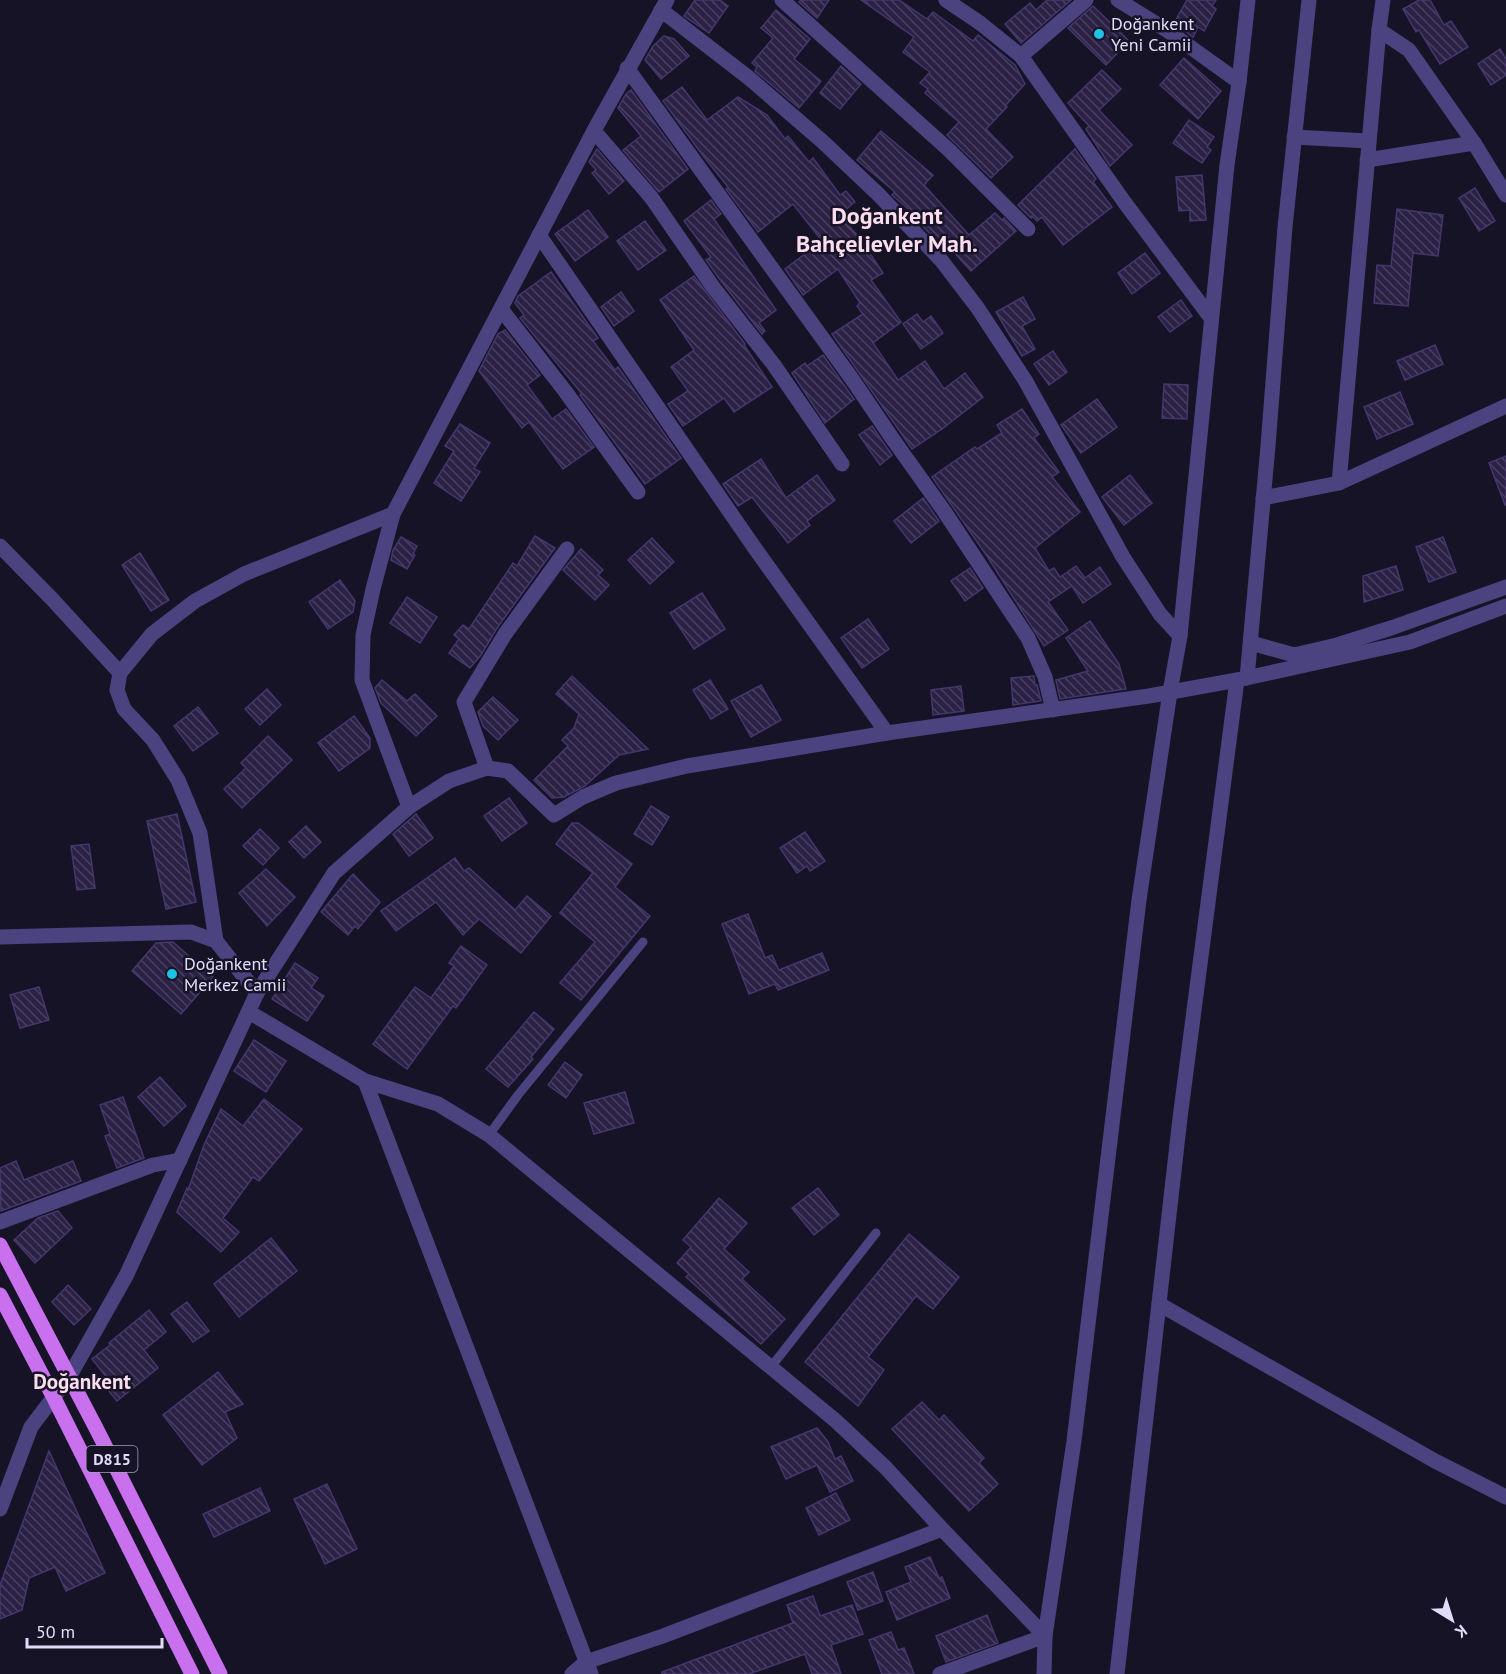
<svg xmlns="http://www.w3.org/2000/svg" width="1506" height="1674" viewBox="0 0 1506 1674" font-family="'PT Sans',sans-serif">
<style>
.building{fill:url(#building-back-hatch);stroke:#45366e;stroke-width:1.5}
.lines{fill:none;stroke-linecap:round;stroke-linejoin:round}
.lane{stroke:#4a437f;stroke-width:9}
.street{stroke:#4a437f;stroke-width:15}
.primary{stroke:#c870ee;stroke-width:15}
.poi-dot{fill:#1fc1e4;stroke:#171326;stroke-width:2}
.labels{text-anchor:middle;stroke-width:5;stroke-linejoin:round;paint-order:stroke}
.shield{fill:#171326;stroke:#a5a0bb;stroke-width:1.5}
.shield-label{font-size:16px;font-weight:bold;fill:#e2dcfb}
.poi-label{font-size:18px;fill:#e2dcfb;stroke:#171326;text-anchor:start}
.quarter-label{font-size:21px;font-weight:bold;fill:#fbddee;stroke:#171326}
.district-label{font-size:24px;font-weight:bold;fill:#fbddee;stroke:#171326}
</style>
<defs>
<pattern id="building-back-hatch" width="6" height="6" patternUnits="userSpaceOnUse" patternTransform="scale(1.5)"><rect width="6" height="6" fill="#2b2144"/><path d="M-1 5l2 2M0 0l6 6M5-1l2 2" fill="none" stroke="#494160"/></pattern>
</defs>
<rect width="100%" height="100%" fill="#171326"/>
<g class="building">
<path d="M695 0H720L728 6 709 33 684 16Z"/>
<path d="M801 0H829L817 18 799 2Z"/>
<path d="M861 0H899L927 19 933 12 973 41 978 35 1015 65 1025 84 1005 106 1007 107 986 129 1013 157 991 178 947 135 959 122 925 93 928 89 920 83 930 72 903 52 914 37Z"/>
<path d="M1047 0H1071L1021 43 1005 24 1030 3 1036 10Z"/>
<path d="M1187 0H1216L1212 6 1216 9 1204 31 1198 27 1193 37 1174 23Z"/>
<path d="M1419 0H1430L1444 25 1451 21 1468 47 1440 64 1419 30 1416 32 1403 9Z"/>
<path d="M1093 6 1129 41 1106 65 1068 28Z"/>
<path d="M776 10 810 39 794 59 821 81 799 108 755 71 757 67 752 63 773 38 761 28Z"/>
<path d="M664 36 674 39 689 56 661 79 645 60 653 46Z"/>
<path d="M1500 49 1506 59V75L1491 85 1478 64Z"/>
<path d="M1184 58 1221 91 1198 119 1160 85Z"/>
<path d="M841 66 861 84 840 109 820 93Z"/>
<path d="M1102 70 1121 89 1099 110 1132 145 1110 166 1086 129 1089 126 1068 103Z"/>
<path d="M682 87 707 120 738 97 767 115 785 139 788 136 809 162 813 158 840 195 846 191 855 202 839 215 859 237 883 273 871 280 901 322 873 343 898 380 925 361 944 389 965 373 983 397 942 429 912 449 832 334 863 314 857 306 860 303 838 269 803 295 785 269 822 241 793 204 758 232 726 189 728 187 704 157 663 101Z"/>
<path d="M631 90 688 169 659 192 623 150 641 136 618 108 626 94Z"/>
<path d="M1189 120 1214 137 1207 147 1211 150 1202 163 1173 143Z"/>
<path d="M881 131 933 175 924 185 969 235 995 213 1002 220 1004 218 1016 231 971 271 950 248 946 251 920 223 922 221 892 195 895 192 857 160Z"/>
<path d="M597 149 624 181 609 194 592 173 596 170 589 162Z"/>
<path d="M1075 149 1096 179 1093 182 1112 207 1063 245 1042 217 1037 221 1032 216 1031 218 1018 205Z"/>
<path d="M1202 175 1206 220 1190 221V210L1179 211 1176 177Z"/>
<path d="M1475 188 1495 221 1479 231 1459 198Z"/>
<path d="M711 200 721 214 714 219 776 310 759 323 765 331 762 334 721 281 706 260 711 257 684 221Z"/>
<path d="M1397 209 1443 215 1438 256 1413 253 1408 306 1374 303 1377 265 1391 266Z"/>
<path d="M588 210 608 237 575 261 555 234Z"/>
<path d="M645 221 666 250 638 270 617 241Z"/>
<path d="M1145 253 1160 273 1132 294 1118 273Z"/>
<path d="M551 272 598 338 593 341 615 370 618 367 681 458 645 484 580 395 582 394 520 318 524 315 515 303 518 296Z"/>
<path d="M694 276 745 344 744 345 772 387 734 412 724 398 683 426 668 404 688 391 671 367 694 350 660 300Z"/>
<path d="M621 292 634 311 614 326 601 307Z"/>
<path d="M1023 297 1035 319 1022 326 1035 349 1022 356 996 312Z"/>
<path d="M1181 300 1192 316 1170 332 1158 317Z"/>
<path d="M917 314 923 322 931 316 943 333 921 349 903 324Z"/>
<path d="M505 330 540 375 527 385 552 419 566 409 594 447 563 469 529 422 522 428 479 371 498 334Z"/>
<path d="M1435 345 1443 364 1405 380 1397 361Z"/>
<path d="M1053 351 1067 372 1049 385 1034 364Z"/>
<path d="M823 355 854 399 825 423 792 373 805 363 807 366Z"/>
<path d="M1164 384 1188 385 1187 419 1162 418Z"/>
<path d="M1400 392 1413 424 1377 439 1364 407Z"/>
<path d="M1097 399 1117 427 1081 453 1061 425Z"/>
<path d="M1022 409 1039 434 1034 438 1059 472 1052 477 1080 512 1035 548 1049 571 1054 568 1060 577 1076 566 1085 578 1100 567 1111 584 1083 603 1072 586 1048 602 1068 630 1044 646 987 556 932 477 975 447 977 449 1002 433 997 425Z"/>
<path d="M460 424 490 443 474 468 480 472 461 501 434 483 454 451 445 446Z"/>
<path d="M872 426 892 455 880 465 859 435Z"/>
<path d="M1506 456V505H1505L1489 463Z"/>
<path d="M761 459 786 498 817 475 835 500 807 521 810 525 788 543 752 497 738 506 723 484Z"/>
<path d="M1130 475 1152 503 1124 525 1102 497Z"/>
<path d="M923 498 939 521 911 543 894 521Z"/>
<path d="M535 536 555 548 497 628 481 655 470 668 449 653 459 639 454 635 463 625 469 629 513 563 517 566Z"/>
<path d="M401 537 417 546 413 554 415 555 407 569 391 560 393 550Z"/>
<path d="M1443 537 1456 572 1429 582 1416 547Z"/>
<path d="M652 538 674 562 650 584 628 560Z"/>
<path d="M581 549 603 570 598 575 609 585 595 600 563 570Z"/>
<path d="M140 553 169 600 151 611 122 565Z"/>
<path d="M1396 566 1403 590 1364 602 1363 576Z"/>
<path d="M970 568 983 588 965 601 951 581Z"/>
<path d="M340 580 355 601 353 612 328 629 309 602Z"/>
<path d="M702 593 725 629 694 649 670 613Z"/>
<path d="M407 597 437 617 420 643 390 623Z"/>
<path d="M868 619 889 649 862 668 841 638Z"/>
<path d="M1090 621 1119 664 1126 689 1060 699 1056 680 1088 671 1066 638Z"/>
<path d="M572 676 648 749 619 755 585 786 568 795 567 794 565 797 552 798 534 780 568 746 562 740 574 728 579 714 556 694Z"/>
<path d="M1034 676 1035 685H1037L1041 701 1013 705 1011 678Z"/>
<path d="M382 680 407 701 415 694 437 716 416 736 381 703 375 688Z"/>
<path d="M710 680 728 709 711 719 693 690Z"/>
<path d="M761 685 781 720 751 737 731 701Z"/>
<path d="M961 686 964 711 933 715 931 690Z"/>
<path d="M267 689 281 705 260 725 245 709Z"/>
<path d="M493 697 518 720 498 740 483 726 478 712Z"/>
<path d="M198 707 218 733 193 751 174 726Z"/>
<path d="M354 716 370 738V748L339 771 318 743Z"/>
<path d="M268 736 292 760 242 808 224 789 246 768 241 763Z"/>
<path d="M509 798 527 823 502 841 484 816Z"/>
<path d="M651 806 669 817 652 845 634 834Z"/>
<path d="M177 814 196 902 166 909 147 821Z"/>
<path d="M416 814 433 838 409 856 393 834Z"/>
<path d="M572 823H578L632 864 615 887 650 916 581 1000 560 983 595 942 560 913 593 873 556 844Z"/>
<path d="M306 826 321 842 304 858 289 842Z"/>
<path d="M260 829 279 848 263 865 243 846Z"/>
<path d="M805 832 825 861 810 871 807 866 797 873 780 848Z"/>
<path d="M89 844 95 888 77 890 71 846Z"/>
<path d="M455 858 464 871 469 868 515 910 527 896 551 916 521 953 479 919 463 935 436 902 396 931 381 911Z"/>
<path d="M266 869 295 897 267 926 239 893Z"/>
<path d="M353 874 380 902 358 929 355 926 348 935 321 912Z"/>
<path d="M748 914 765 958 772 955 779 970 822 953 829 970 778 990 775 984 749 994 722 924Z"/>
<path d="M173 942 213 977 181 1014 132 971 156 943Z"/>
<path d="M461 946 487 965 456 1008 453 1006 407 1069 373 1044 415 987 431 998 454 966 449 963Z"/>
<path d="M295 963 318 978 311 988 324 996 307 1021 272 999Z"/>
<path d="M39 987 49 1020 20 1028 10 995Z"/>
<path d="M534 1012 554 1029 531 1057 533 1059 508 1087 486 1069Z"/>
<path d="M254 1040 286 1061 266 1092 234 1071Z"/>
<path d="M565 1062 582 1075 566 1098 548 1085Z"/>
<path d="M160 1077 186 1106 164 1126 138 1097Z"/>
<path d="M625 1092 634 1123 594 1134 584 1103Z"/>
<path d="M123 1097 144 1158 117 1168 105 1136 110 1134 100 1105Z"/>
<path d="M264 1099 302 1129 259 1181 253 1177 223 1218 239 1232 221 1252 177 1212 187 1188 188 1190 204 1145 221 1109 243 1126Z"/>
<path d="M16 1161 24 1180 73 1161 81 1181 1 1211 0 1168Z"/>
<path d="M818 1188 839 1215 814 1235 792 1208Z"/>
<path d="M719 1198 747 1223 724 1249 749 1272 742 1279 785 1319 761 1344 686 1277 689 1274 677 1263 691 1247 683 1240Z"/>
<path d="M58 1211 72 1228 35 1263 14 1240 38 1218Z"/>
<path d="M909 1234 959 1277 933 1309 916 1296 868 1357 884 1370 858 1406 805 1362Z"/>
<path d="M271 1238 297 1271 239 1317 214 1284Z"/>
<path d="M68 1285 91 1309 74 1325 52 1302Z"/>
<path d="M187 1302 209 1331 193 1342 171 1314Z"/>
<path d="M149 1310 166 1332 144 1350 158 1368 117 1401 102 1383 108 1379 92 1359 110 1345 109 1343Z"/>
<path d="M218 1372 243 1404 225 1412 237 1438 202 1465 163 1415Z"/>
<path d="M922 1402 939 1420 944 1415 984 1458 979 1463 998 1484 969 1511 892 1429Z"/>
<path d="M817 1428 828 1442 835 1459 841 1456 853 1481 830 1492 817 1465 786 1479 771 1447Z"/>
<path d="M49 1451 105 1573 66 1591 55 1567 29 1578 22 1610 0 1619V1585Z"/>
<path d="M327 1484 357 1549 325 1564 294 1499Z"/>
<path d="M260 1488 270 1511 214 1537 203 1514Z"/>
<path d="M836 1493 850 1520 819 1535 806 1508Z"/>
<path d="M930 1557 939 1578 942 1577 950 1598 897 1620 886 1592 911 1582 905 1567Z"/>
<path d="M873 1572 883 1601 858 1610 847 1582Z"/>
<path d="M813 1596 820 1616 852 1605 863 1634 831 1645 841 1674H812L805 1654 749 1674H662V1672L793 1623 787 1605Z"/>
<path d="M987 1615 998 1643 946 1662 936 1636Z"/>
<path d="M891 1632 898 1650 904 1648 914 1674H882L869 1640Z"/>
</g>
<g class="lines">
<g class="lane">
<path d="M489 1135 518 1095 643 942"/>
<path d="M771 1367 876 1233"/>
</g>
<g class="street">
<path d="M782 0 949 150 1028 229"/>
<path d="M946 0 980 23 1021 56 1125 203 1211 318"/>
<path d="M1118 0 1168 31 1239 82"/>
<path d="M1383 0 1379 30 1409 50 1474 143 1506 195"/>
<path d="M661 10 749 78 822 141 879 195 941 260 977 307 1025 380 1123 557 1160 614 1180 636 1170 692 1139 900 1074 1441 1045 1636 1044 1674"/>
<path d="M1021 56 1086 0"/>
<path d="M627 68 852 379 892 438 944 511 1028 638 1045 677 1053 710"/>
<path d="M594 131 651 197 713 287 774 365 842 464"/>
<path d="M1294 137 1368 141"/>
<path d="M1367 160 1474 143"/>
<path d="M539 235 754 547 887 733"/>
<path d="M501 309 565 391 638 492"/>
<path d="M1339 483 1379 30"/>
<path d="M1263 498 1339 483 1506 406"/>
<path d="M0 546 52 599 120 673"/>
<path d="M1180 636 1227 165 1239 82 1248 0"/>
<path d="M1251 643 1294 655 1337 645 1391 628 1506 587"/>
<path d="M1247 678 1268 446 1285 227 1309 0"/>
<path d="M487 768 464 702 505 634 567 549"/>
<path d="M409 807 362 680 363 635 373 589 393 514 597 125 667 0"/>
<path d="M0 937 191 932 216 941 257 993"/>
<path d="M216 941 200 833 178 780 153 740 124 709 117 690 120 673 152 634 195 601 244 574 393 514"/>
<path d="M249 1012 365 1081 438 1104 489 1135 836 1421 886 1468 942 1529 1045 1636 940 1674"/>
<path d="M365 1081 591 1674"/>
<path d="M0 1222 153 1165 180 1160"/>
<path d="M1159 1304 1435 1461 1506 1497"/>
<path d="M0 1509 31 1427 69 1377 126 1276 257 993 334 873 409 807 449 781 487 768 508 771 554 815 583 797 616 783 687 766 887 733 1149 696 1237 680 1410 642 1506 606"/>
<path d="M572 1674 586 1662 663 1636 942 1529"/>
<path d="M1117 1674 1180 1118 1237 680"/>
</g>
<g class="primary">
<path d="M0 1245 96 1428 220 1674"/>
<path d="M0 1295 53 1396 192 1674"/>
</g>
</g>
<g class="poi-dot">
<circle cx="1099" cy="34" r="6"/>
<circle cx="172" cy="974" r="6"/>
</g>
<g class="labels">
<rect class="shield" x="86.5" y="1446" width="51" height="26" rx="4.5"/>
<g class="shield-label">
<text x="112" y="1465">D815</text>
</g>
<g class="poi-label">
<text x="1111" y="30">Doğankent<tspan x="1111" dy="21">Yeni Camii</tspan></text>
<text x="184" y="970">Doğankent<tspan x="184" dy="21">Merkez Camii</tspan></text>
</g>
<g class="quarter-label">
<text x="82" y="1389">Doğankent</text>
</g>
<g class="district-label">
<text x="887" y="224">Doğankent<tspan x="887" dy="28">Bahçelievler Mah.</tspan></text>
</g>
</g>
<g transform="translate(1452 1620) rotate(142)" stroke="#171326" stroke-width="4.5" paint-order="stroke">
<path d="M0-4.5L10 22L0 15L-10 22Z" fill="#e2dcfb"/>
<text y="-9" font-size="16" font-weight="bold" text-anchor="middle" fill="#e2dcfb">K</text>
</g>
<path d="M27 1638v9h135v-9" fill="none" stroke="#e2dcfb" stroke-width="3"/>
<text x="36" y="1638" font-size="18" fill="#e2dcfb" stroke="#171326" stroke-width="4.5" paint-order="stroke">50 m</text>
</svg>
